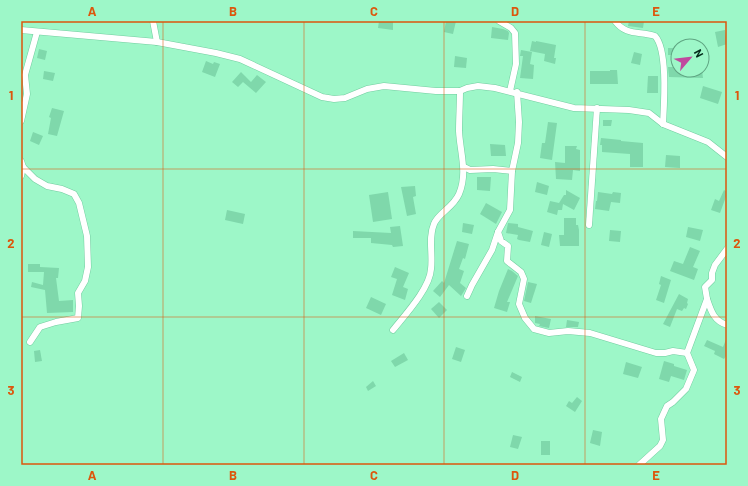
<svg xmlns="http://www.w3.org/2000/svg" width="748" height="486" viewBox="0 0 748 486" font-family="Barlow,sans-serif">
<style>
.building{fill:#7fd8ab}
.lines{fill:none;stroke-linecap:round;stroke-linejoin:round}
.street-casing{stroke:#73cda0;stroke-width:7}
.street{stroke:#fff;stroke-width:6}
.grid{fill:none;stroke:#dc570d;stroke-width:1;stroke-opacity:0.55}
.neatline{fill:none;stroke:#dc570d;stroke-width:1.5}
.grid-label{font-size:13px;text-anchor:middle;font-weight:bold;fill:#dc570d}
</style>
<rect width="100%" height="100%" fill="#9df7c8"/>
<g class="building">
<path d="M379 21H393V30L378 28Z"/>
<path d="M446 21H456L453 34 444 32Z"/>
<path d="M629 21H644L643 28 628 26Z"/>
<path d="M492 27 503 29 508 31 509 33 508 40 491 38Z"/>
<path d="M725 30 727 44 718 47 715 32Z"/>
<path d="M532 41 536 42V41L556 45 554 58H556L555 64 544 61 545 54 530 51Z"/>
<rect x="668" y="48" width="10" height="7"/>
<path d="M39 49 47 51 45 60 37 58Z"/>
<path d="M521 50 532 52 530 64 534 65 533 79 520 78 523 56H520Z"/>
<path d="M634 52 642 54 640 65 631 63Z"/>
<path d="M455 56 467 58 466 68 454 67Z"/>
<path d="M206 61 213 64 214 62 220 64 215 77 202 72Z"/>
<path d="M668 67H676V70H702L703 78 669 77Z"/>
<path d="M610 70H617L618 84H590V71H610Z"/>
<path d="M44 71 55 73 53 81 43 79Z"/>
<path d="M241 72 251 82 257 75 266 82 256 93 243 82 238 87 232 82Z"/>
<path d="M648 76H658V93H647Z"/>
<path d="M703 86 722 92 718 104 700 98Z"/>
<path d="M52 108 64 111 57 136 48 134 51 118 49 117Z"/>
<path d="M603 120H612L611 126H603Z"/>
<path d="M548 122 557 123 552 160 540 158 542 143H545Z"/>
<path d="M33 132 43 136 39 145 30 141Z"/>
<path d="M601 138 621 140V141L643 143V167H630V154L602 152V145H600Z"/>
<path d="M490 144 505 145 506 156H491Z"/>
<path d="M565 146H577L576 149 580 150V171L573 170 572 180 556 179 555 162 565 163Z"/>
<path d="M666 155 680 156V168L665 167Z"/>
<path d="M477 177H491L490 191 477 190Z"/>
<path d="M537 182 549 186 547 195 535 192Z"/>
<path d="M415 186 416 196 413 197 416 214 407 216 401 187Z"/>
<path d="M566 190 580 198 574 210 563 204 562 210H558L557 215 547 212 550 201 559 203 564 195H566V198Z"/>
<path d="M724 190 727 192V194L720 213 711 210 715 199 719 201Z"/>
<path d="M388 192 392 219 373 222 369 195Z"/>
<path d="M598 192 612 194 613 192 621 193 620 203 611 202 609 211 595 209 596 201H597Z"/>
<path d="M486 203 502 212 496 224 480 214Z"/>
<path d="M227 210 245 214 243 224 225 220Z"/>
<path d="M564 218H576V225H578L579 230V246H560L559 235H564Z"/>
<path d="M463 223 474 225 472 234 462 232Z"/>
<path d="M508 223 518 224V227L533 231 530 242 519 240 517 239 518 235 506 233Z"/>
<path d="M400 226 403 246 393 247 392 245 371 243V238H353V231L391 233 390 227Z"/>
<path d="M688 227 703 230 700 241 686 237Z"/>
<path d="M610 230 621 231 620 242 609 241Z"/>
<path d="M544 232 552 234 549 247 541 245Z"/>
<path d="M457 241 469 244 465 259 463 258 459 269 464 271 460 283 466 288 461 296 449 285 440 297 433 291 442 281 444 283Z"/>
<path d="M690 247 700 251 693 267 698 269 694 280 670 271 674 261 683 264Z"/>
<path d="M28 264H40V267L59 268 58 278H56L59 301 73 300V312L47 313 45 290 31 287 32 282 43 285 44 272H28Z"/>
<path d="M395 267 409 273 403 287 408 289 405 300 392 295 397 279 391 277Z"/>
<path d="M508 269 512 271 518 276 507 302H510L507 312 494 308 499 291Z"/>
<path d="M661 276 671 280 664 303 656 300 661 285 659 284Z"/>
<path d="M528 282 537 284 531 303 524 301Z"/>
<path d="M679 294 688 299 687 303 688 304 686 309 684 308 682 311 677 309 670 327 663 324Z"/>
<path d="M371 297 386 304 381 315 366 308Z"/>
<path d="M439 302 447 310 439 318 431 309Z"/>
<path d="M535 316 551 319 549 328 539 326 540 324 535 323Z"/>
<path d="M567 320 579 322 578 327H566Z"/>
<path d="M727 337V356H726L724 359 714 354 715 351 704 346 707 340 723 347Z"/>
<path d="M456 347 465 350 461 362 452 359Z"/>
<path d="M40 350 42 361 35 362 34 351Z"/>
<path d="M404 353 408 360 395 367 391 361Z"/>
<path d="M664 361 674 364V366L687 370 684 380 671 376 669 382 659 379Z"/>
<path d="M626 362 642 367 638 378 623 374Z"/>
<path d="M512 372 522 377 520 382 510 377Z"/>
<path d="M373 381 376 386 368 391 366 387Z"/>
<path d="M577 397 582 401 575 412 566 406 569 401 572 403Z"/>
<path d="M593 430 602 432 600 446 590 443Z"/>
<path d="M513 435 522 437 518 449 510 447Z"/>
<rect x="541" y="441" width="9" height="14"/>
</g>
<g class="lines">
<g class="street-casing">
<g id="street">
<path d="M153 21 157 42"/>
<path d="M499 21 511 28 515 33 516 64 510 91"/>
<path d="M615 21C626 36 639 31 655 36 668 50 664 104 663 124"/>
<path d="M21 30 157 42 216 53 240 59 322 97 334 99 345 98 367 89 384 86 436 91H460L467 88 478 86 495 88 574 108 629 110 649 113 663 124 708 142 727 157"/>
<path d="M21 121 27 94 25 75 37 32"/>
<path d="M21 161 23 167 21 176"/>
<path d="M23 167 35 179 47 186 62 189 74 194 79 203 87 236 88 267 85 281 78 293 79 306 78 318 56 322 40 327 30 342"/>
<path d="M464 167 470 170 493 169 512 171"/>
<path d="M589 225 597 108"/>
<path d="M498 232 501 241 508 246 507 261 521 272 524 279 519 304 525 318 534 329 549 333 568 331 590 333 656 353H665L673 351 687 353"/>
<path d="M467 296 472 285 492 250 498 232 510 210 512 171 518 143 519 122 517 92"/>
<path d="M707 299C711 311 714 321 727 325"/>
<path d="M393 330C405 315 430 288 431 269 433 254 428 238 434 224 438 213 453 208 459 194 468 173 460 152 459 131 459 118 460 104 460 91"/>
<path d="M639 465 660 446 663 440 661 419 667 406 673 402 686 389 694 370 687 353 707 299 705 287 712 280V273L715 265 727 249"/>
</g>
</g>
<use href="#street" class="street"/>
</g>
<path class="grid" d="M163 21V465M304 21V465M444 21V465M585 21V465M21 169H727M21 317H727"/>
<rect width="748" height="486" fill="none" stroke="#9df7c8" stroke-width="44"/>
<g transform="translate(690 58) rotate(62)"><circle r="19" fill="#9df7c8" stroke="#5fa582"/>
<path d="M0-3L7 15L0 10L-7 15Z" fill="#c0499e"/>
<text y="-6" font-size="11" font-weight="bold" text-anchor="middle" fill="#022a19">N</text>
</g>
<rect x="22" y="22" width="704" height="442" class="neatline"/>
<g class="grid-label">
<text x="92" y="16">A</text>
<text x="233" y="16">B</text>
<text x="374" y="16">C</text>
<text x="515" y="16">D</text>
<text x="656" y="16">E</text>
<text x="11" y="100">1</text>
<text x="737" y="100">1</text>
<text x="11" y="248">2</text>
<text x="737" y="248">2</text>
<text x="11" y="395">3</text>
<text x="737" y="395">3</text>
<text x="92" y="480">A</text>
<text x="233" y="480">B</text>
<text x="374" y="480">C</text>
<text x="515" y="480">D</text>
<text x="656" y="480">E</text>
</g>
</svg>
